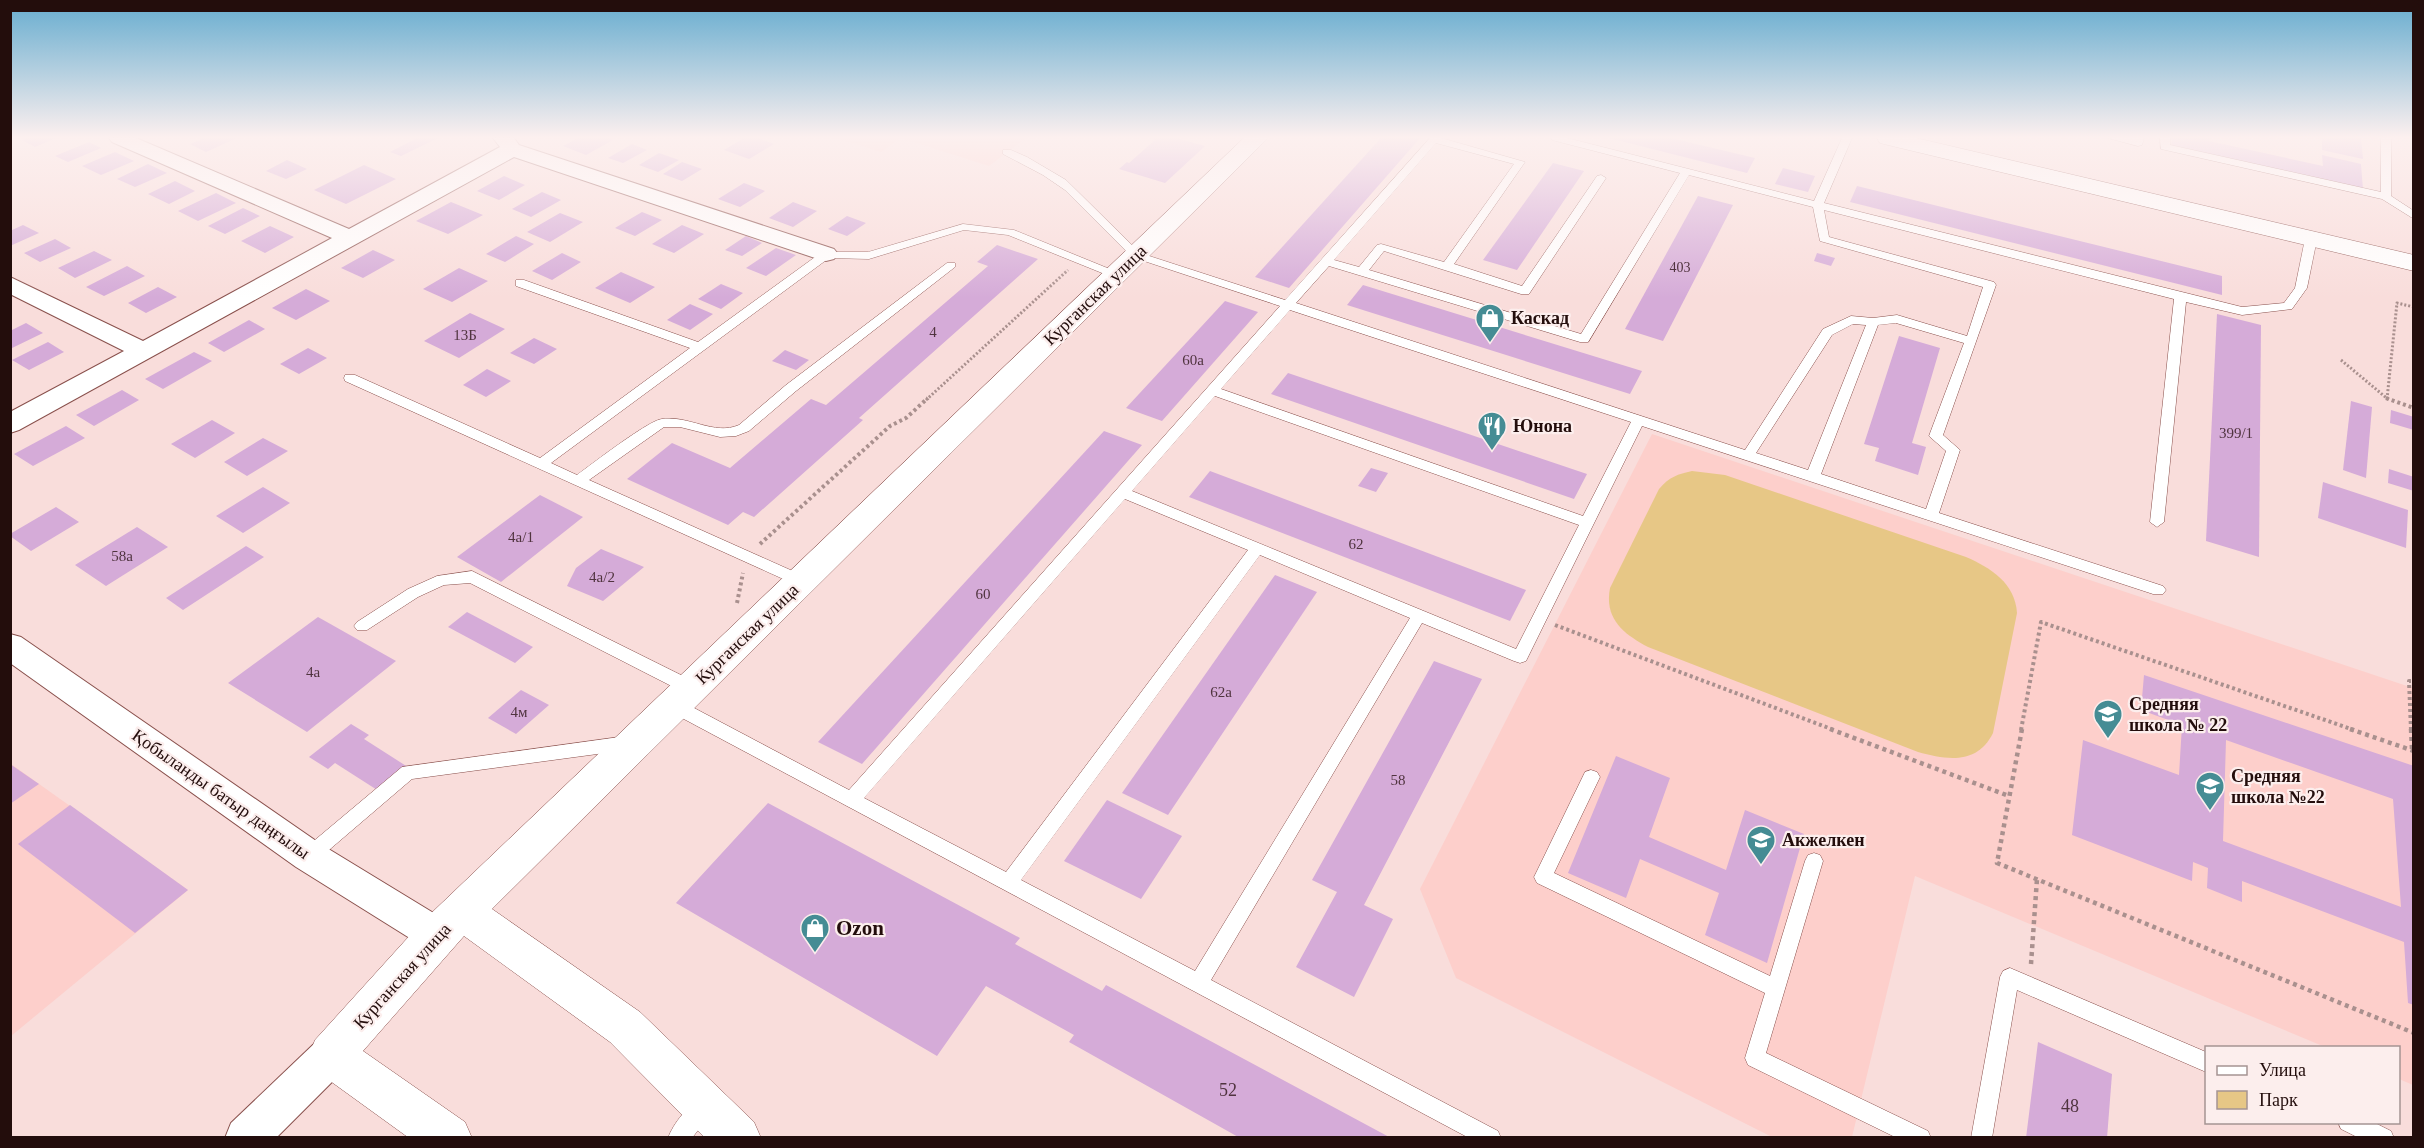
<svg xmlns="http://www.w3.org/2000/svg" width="2424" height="1148" viewBox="0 0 2424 1148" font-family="'Times New Roman',serif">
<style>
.built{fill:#fdcfcb}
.green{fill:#e7c786}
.building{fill:#d5abd8;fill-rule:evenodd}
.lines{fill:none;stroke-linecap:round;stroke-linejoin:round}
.lane-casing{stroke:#89504c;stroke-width:1}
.street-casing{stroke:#89504c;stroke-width:2}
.secondary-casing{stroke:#89504c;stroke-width:1}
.path-far2{stroke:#a9908e;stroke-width:3;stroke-dasharray:2 2;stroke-linecap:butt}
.path-far1{stroke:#a9908e;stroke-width:4;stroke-dasharray:3 3;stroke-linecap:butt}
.path{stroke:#a9908e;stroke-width:4.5;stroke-dasharray:4 4;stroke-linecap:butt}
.lane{fill:#fff;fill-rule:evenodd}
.street{fill:#fff;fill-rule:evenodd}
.secondary{fill:#fff;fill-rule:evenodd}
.labels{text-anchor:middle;stroke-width:4.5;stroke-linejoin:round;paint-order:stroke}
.far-number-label{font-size:14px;fill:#50343f}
.number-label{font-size:15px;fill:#50343f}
.street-label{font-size:18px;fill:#230d0c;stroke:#fceeed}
.poi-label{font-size:18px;font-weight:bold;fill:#230d0c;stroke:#fceeed;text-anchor:start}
.near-number-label{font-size:18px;fill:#50343f}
.near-poi-label{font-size:21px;font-weight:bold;fill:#230d0c;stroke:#fceeed;text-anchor:start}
</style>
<rect width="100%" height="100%" fill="#f9dddb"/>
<g class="built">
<path d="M837 138H1026L989 166 901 138 881 152Z"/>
<path d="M1652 434 2413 688V1085L2399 1079 2398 1048 2325 1047 1915 876 1852 1137H1772L1456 978 1420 889Z"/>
<path d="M11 764 188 890 11 1036Z"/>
</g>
<path class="green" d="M1692 471 1725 475 1966 557C1991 568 2015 583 2017 613L1993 733C1977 765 1947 760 1918 752L1648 647C1624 634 1604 619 1610 588L1659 489C1669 477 1678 474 1692 471Z"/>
<g class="building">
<path d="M27 138H56L35 147 22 140Z"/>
<path d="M204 138H237L206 152 190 144Z"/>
<path d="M417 138H438L401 156 390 152Z"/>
<path d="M578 138H607L613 140 586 155 563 146Z"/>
<path d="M744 138H758L774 144 749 159 724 150Z"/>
<path d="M1155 138H1176L1205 146 1165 183 1119 169 1127 162 1129 163 1155 140 1153 139Z"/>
<path d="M1381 138H1420L1289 288 1255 277Z"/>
<path d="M1609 138H1671L1755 158 1747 173Z"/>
<path d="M2172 138H2210L2209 141 2323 166 2322 155 2361 164 2363 190 2171 147Z"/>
<path d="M2322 138H2361L2363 159 2322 150Z"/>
<path d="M89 142 101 148 68 162 55 156Z"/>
<path d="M632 144 647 150 623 163 608 158Z"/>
<path d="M115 152 134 161 101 175 82 166Z"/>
<path d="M659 153 679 160 658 172 639 165Z"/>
<path d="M287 160 307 169 286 179 266 171Z"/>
<path d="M682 162 702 169 682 181 663 174Z"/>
<path d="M1553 163 1584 171 1517 270 1483 260Z"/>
<path d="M148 164 167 173 135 187 117 179Z"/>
<path d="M364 165 396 179 346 204 314 190Z"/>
<path d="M1783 168 1815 176 1808 192 1775 184Z"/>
<path d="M504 176 525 185 499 200 477 191Z"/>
<path d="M175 181 195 191 169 204 148 194Z"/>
<path d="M744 183 765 191 740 207 718 199Z"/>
<path d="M1857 186 2222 276V295L1850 202Z"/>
<path d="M542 192 561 200 531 217 512 209Z"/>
<path d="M216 193 236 203 198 221 178 211Z"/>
<path d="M1698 196 1733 205 1663 341 1625 329Z"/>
<path d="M451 202 483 215 448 234 416 221Z"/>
<path d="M793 202 817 211 793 227 769 218Z"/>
<path d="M243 208 260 216 225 234 208 226Z"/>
<path d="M642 212 662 220 635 236 615 228Z"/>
<path d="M560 213 583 222 550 242 527 232Z"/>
<path d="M847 216 866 223 847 236 828 229Z"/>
<path d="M23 225 39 233 10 246V231Z"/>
<path d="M682 225 704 234 674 253 652 244Z"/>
<path d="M270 226 294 237 265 253 241 241Z"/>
<path d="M516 236 534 244 505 262 486 254Z"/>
<path d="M746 236 762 243 742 256 725 250Z"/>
<path d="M55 239 71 248 40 262 24 253Z"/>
<path d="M997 245 1038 259 859 418 863 420 754 517 743 512 728 525 627 479 672 443 730 468 811 399 826 405 988 266 977 262Z"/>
<path d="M776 248 796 255 766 276 746 268Z"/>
<path d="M373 250 395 260 363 278 341 268Z"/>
<path d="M94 251 112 260 75 278 58 268Z"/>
<path d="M562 253 581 262 552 280 532 271Z"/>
<path d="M1817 253 1835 258 1831 266 1814 261Z"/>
<path d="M127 266 145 276 104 296 86 287Z"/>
<path d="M459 268 488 281 452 302 423 289Z"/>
<path d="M621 272 655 287 630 303 595 288Z"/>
<path d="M721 284 743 293 721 309 698 299Z"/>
<path d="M1363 285 1642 371 1630 394 1347 305Z"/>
<path d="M158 287 177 297 146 313 128 303Z"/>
<path d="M306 289 330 301 296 320 272 308Z"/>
<path d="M1225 301 1258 312 1162 421 1126 408Z"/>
<path d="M690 304 713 314 690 330 667 320Z"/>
<path d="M470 313 505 329 459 358 424 341Z"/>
<path d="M2217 314 2261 325 2259 557 2206 541Z"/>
<path d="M249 320 265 329 224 352 208 343Z"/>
<path d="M26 323 43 333 10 349V331Z"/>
<path d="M1899 336 1940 348 1912 443 1926 447 1918 475 1875 461 1879 448 1864 444Z"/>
<path d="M534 338 557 349 534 364 510 353Z"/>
<path d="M48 342 64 352 29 370 12 360Z"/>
<path d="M308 348 327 358 299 374 280 364Z"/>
<path d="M785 350 809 360 796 370 772 361Z"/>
<path d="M194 352 212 361 163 389 145 379Z"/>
<path d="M487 369 511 381 486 397 463 385Z"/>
<path d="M1288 373 1587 474 1574 499 1271 394Z"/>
<path d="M122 390 139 400 94 426 76 415Z"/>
<path d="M2351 401 2372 407 2366 478 2343 470Z"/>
<path d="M2391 410 2414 417V430L2390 423Z"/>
<path d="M212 420 235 433 195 458 171 444Z"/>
<path d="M66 426 85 438 33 466 14 454Z"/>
<path d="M1104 431 1142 445 862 764 818 742Z"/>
<path d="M263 438 288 451 247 476 224 462Z"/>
<path d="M1371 468 1388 473 1376 492 1358 486Z"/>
<path d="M2389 469 2414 477V491L2388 483Z"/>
<path d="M1210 471 1526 590 1510 621 1189 497Z"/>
<path d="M2323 482 2408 510 2406 548 2318 518Z"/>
<path d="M263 487 290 503 243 533 216 516Z"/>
<path d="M540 495 583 517 501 582 457 557Z"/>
<path d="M56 507 79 522 31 551 10 536V534Z"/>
<path d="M137 527 168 547 106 586 75 565Z"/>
<path d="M246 546 264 557 183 610 166 598Z"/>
<path d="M601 549 644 567 603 601 567 586 576 568Z"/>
<path d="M1275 575 1317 592 1168 815 1122 793Z"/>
<path d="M467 612 533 647 515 663 448 627Z"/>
<path d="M318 617 396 661 307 732 228 683Z"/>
<path d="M1434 661 1482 679 1364 905 1393 919 1354 997 1296 967 1337 892 1312 880Z"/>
<path d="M2144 675 2414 766V1005L2408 1003 2404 942 2242 881V902L2207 888 2208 868 2193 862 2192 881 2072 835 2083 740 2179 775 2182 725 2141 710ZM2226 740 2393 799 2401 907 2223 841Z"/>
<path d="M521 690 549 705 516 734 488 718Z"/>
<path d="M351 724 369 735 364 739 414 771 385 795 335 763 328 769 309 757Z"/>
<path d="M1616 756 1670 778 1649 837 1726 870 1745 810 1804 834 1767 963 1705 935 1719 893 1640 859 1626 898 1568 873Z"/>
<path d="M10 764 39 784 10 804Z"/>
<path d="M1107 800 1182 836 1141 899 1064 861Z"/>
<path d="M768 803 1020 938 1015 944 1102 991 1106 985 1391 1138H1240L1069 1042 1074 1035 986 986 937 1056 676 903Z"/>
<path d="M70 805 188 890 135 933 18 844Z"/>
<path d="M2038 1042 2112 1074 2107 1138H2026Z"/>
</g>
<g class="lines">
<g class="lane-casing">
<g id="lane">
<path d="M1430 138H1441L1525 162 1454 264 1522 286 1597 176 1601 175 1606 178 1529 294H1521L1384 251 1369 270 1581 334 1680 173 1552 140 1551 138H1567L1814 201 1842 138H1852L1824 203 2242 307 2284 303 2295 288 2305 239 2311 236 2317 239 2307 288 2292 309 2242 315 2186 302 2164 522 2157 527 2150 522 2174 299 1824 210 1829 237 1994 282 1996 285 1943 435 1960 450 1939 513 2163 586 2166 590 2163 594H2153L1642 426 1526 661 1520 663 1514 661 1422 623 1211 980 1498 1131 1501 1138H1469L667 710 665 705 667 700 673 698 679 700 849 790 1280 306 1132 257 1065 190 1043 175 1003 154V150H1011L1027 157 1066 180 1140 253 1285 300ZM1436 143 1514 164 1444 262 1381 244 1377 245 1359 267 1334 260ZM1689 175 1813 207 1820 241 1983 287 1967 336 1897 315 1873 318 1851 316 1823 329 1745 450 1296 303 1329 266 1580 342H1588ZM1290 310 1631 422 1583 516 1221 389ZM1896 323 1964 343 1929 436 1946 451 1926 509 1821 474 1878 325ZM1853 324 1866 325 1808 470 1756 453 1832 335ZM1215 396 1579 525 1516 649 1132 491ZM1125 499 1248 550 1006 872 864 798ZM1260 555 1410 618 1195 971 1021 880Z"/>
<path d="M2108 138H2144L2142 145 2138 146Z"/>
<path d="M2160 138H2170V145L2381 192V138H2391V196L2414 211V219L2382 199 2161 149Z"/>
<path d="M963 224 1014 230 1122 274 1120 277H1112L1008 235 964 230 869 259 829 258 551 463 577 475C592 464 649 420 662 419 689 415 714 436 739 425L786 385 947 263H955V267L796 391 749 431 736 436 720 437 680 427H664L589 480 806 577 809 581 806 585 801 587 345 381 344 378 345 375H355L540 458 690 348 516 286V280H524L698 342 822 252H868Z"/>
<path d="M472 571 697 683 699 688 697 693 691 694 685 693 470 583 444 585 418 597 367 630H357L354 626 357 622 408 589 437 576Z"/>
<path d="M627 736 633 738 635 743 633 748 627 750 412 779 315 862 309 864 303 862 300 856 303 850 402 767Z"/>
<path d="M1591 770 1597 772 1600 777 1554 873 1770 976 1805 861 1808 855 1814 853 1820 855 1823 861 1766 1053 1928 1131 1931 1138H1897L1748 1065 1745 1058 1765 993 1537 883 1534 877 1537 871 1585 772Z"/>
<path d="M2010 968 2206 1052V1072L2017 990 1992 1138H1971L2000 977 2003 971Z"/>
<path d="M703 1098 710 1101 713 1108 710 1115 692 1138H668C673 1124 689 1103 703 1098Z"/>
<path d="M2338 1122H2373L2391 1131 2394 1138H2359L2341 1129Z"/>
</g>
</g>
<g class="street-casing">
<g id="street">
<path d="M109 138H136L349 229 500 147 493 138H514L519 145 834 249 838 254 834 259 826 261 818 259 514 157 19 430 10 433V412L124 351 10 294V277L143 341 332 238 112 142Z"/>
<path d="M10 634 21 637 322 845 450 923 456 935 450 947 437 952 424 947 296 867 10 663Z"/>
<path d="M331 1035 345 1041 351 1055 345 1069 276 1138H225L231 1123 317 1041Z"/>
</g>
</g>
<g class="secondary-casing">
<g id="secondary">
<path d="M1244 138H1268L492 909 640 1012 754 1122 761 1138H705L610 1042 464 936 363 1051 465 1122 472 1138H409L315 1070 309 1055 315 1040 422 922Z"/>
<path d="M1877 138H1916L2414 255V271L1888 145 1880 143Z"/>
</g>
</g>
<g class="path-far2">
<path d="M2341 360 2389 400"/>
<path d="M2387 399 2397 303 2414 307"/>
<path d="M926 400 1068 270"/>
</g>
<g class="path-far1">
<path d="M2386 398 2414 408"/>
<path d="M760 544 890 426 906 418 928 398"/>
<path d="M737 603 743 573"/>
<path d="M1555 625 1834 730"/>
<path d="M2021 730 2041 622 2354 730"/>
<path d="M2411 730 2409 681H2414"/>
</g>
<g class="path">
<path d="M1830 729 2009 796"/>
<path d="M2022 729 1997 863 2414 1033"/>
<path d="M2350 729 2414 751"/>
<path d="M2411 729 2412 750"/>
<path d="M2031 964 2037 879"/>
</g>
<use href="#lane" class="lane"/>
<use href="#street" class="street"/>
<use href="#secondary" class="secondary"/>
</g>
<linearGradient id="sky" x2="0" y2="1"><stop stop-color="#66accf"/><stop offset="0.46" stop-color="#fcf0ef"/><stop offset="1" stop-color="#fcf0ef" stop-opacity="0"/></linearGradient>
<rect width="2424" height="298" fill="url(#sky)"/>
<defs>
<g id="shop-pin" transform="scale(1.5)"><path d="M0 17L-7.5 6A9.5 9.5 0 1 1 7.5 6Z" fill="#458c94" stroke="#fceeed"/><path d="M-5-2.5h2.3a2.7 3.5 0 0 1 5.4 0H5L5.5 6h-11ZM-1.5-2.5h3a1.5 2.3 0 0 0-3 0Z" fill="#fff"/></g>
<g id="restaurant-pin" transform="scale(1.5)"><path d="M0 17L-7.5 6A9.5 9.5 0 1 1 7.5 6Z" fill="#458c94" stroke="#fceeed"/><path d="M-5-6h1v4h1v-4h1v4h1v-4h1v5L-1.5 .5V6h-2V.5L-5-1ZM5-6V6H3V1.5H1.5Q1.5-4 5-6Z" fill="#fff"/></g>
<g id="school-pin" transform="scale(1.5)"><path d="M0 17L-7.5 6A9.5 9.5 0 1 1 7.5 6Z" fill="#458c94" stroke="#fceeed"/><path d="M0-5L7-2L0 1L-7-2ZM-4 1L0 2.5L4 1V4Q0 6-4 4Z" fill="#fff"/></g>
</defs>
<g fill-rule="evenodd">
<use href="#shop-pin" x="1490" y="318"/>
<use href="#restaurant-pin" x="1492" y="426"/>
<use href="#school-pin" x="2108" y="714"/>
<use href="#school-pin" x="2210" y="786"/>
<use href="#school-pin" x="1761" y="840"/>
<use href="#shop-pin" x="815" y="928"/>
</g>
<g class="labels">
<g class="far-number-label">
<text x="1680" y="272">403</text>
</g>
<g class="number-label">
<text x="933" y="337">4</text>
<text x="465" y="340">13Б</text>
<text x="1193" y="365">60а</text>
<text x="2236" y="438">399/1</text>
<text x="521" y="542">4а/1</text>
<text x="1356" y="549">62</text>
<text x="122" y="561">58а</text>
<text x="602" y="582">4а/2</text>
<text x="983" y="599">60</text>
<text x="313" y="677">4а</text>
<text x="1221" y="697">62а</text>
<text x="519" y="717">4м</text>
<text x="1398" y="785">58</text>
</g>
<g class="street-label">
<text transform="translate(1095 295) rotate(-44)" y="6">Курганская улица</text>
<text transform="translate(747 634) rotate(-44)" y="6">Курганская улица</text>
<text transform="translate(221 794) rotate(35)" y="6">Қобыланды батыр даңғылы</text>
<text transform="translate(402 976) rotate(-48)" y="6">Курганская улица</text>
</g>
<g class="poi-label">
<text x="1511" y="324">Каскад</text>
<text x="1513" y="432">Юнона</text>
<text x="2129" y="710">Средняя<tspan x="2129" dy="21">школа № 22</tspan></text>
<text x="2231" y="782">Средняя<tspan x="2231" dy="21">школа №22</tspan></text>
<text x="1782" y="846">Акжелкен</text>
</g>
<g class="near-number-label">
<text x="1228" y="1096">52</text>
<text x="2070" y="1112">48</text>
</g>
<g class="near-poi-label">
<text x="836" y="935">Ozon</text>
</g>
</g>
<rect width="2424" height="1148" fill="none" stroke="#230d0c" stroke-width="24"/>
<rect x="2205" y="1046" width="195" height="78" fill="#fceeed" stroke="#a59493" stroke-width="1.5"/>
<rect x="2217" y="1066" width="30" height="9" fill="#ffffff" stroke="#a59493" stroke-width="1.5"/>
<text x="2259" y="1076" font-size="18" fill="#230d0c">Улица</text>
<rect x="2217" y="1091" width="30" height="18" fill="#e7c786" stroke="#a59493" stroke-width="1.5"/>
<text x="2259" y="1106" font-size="18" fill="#230d0c">Парк</text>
</svg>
